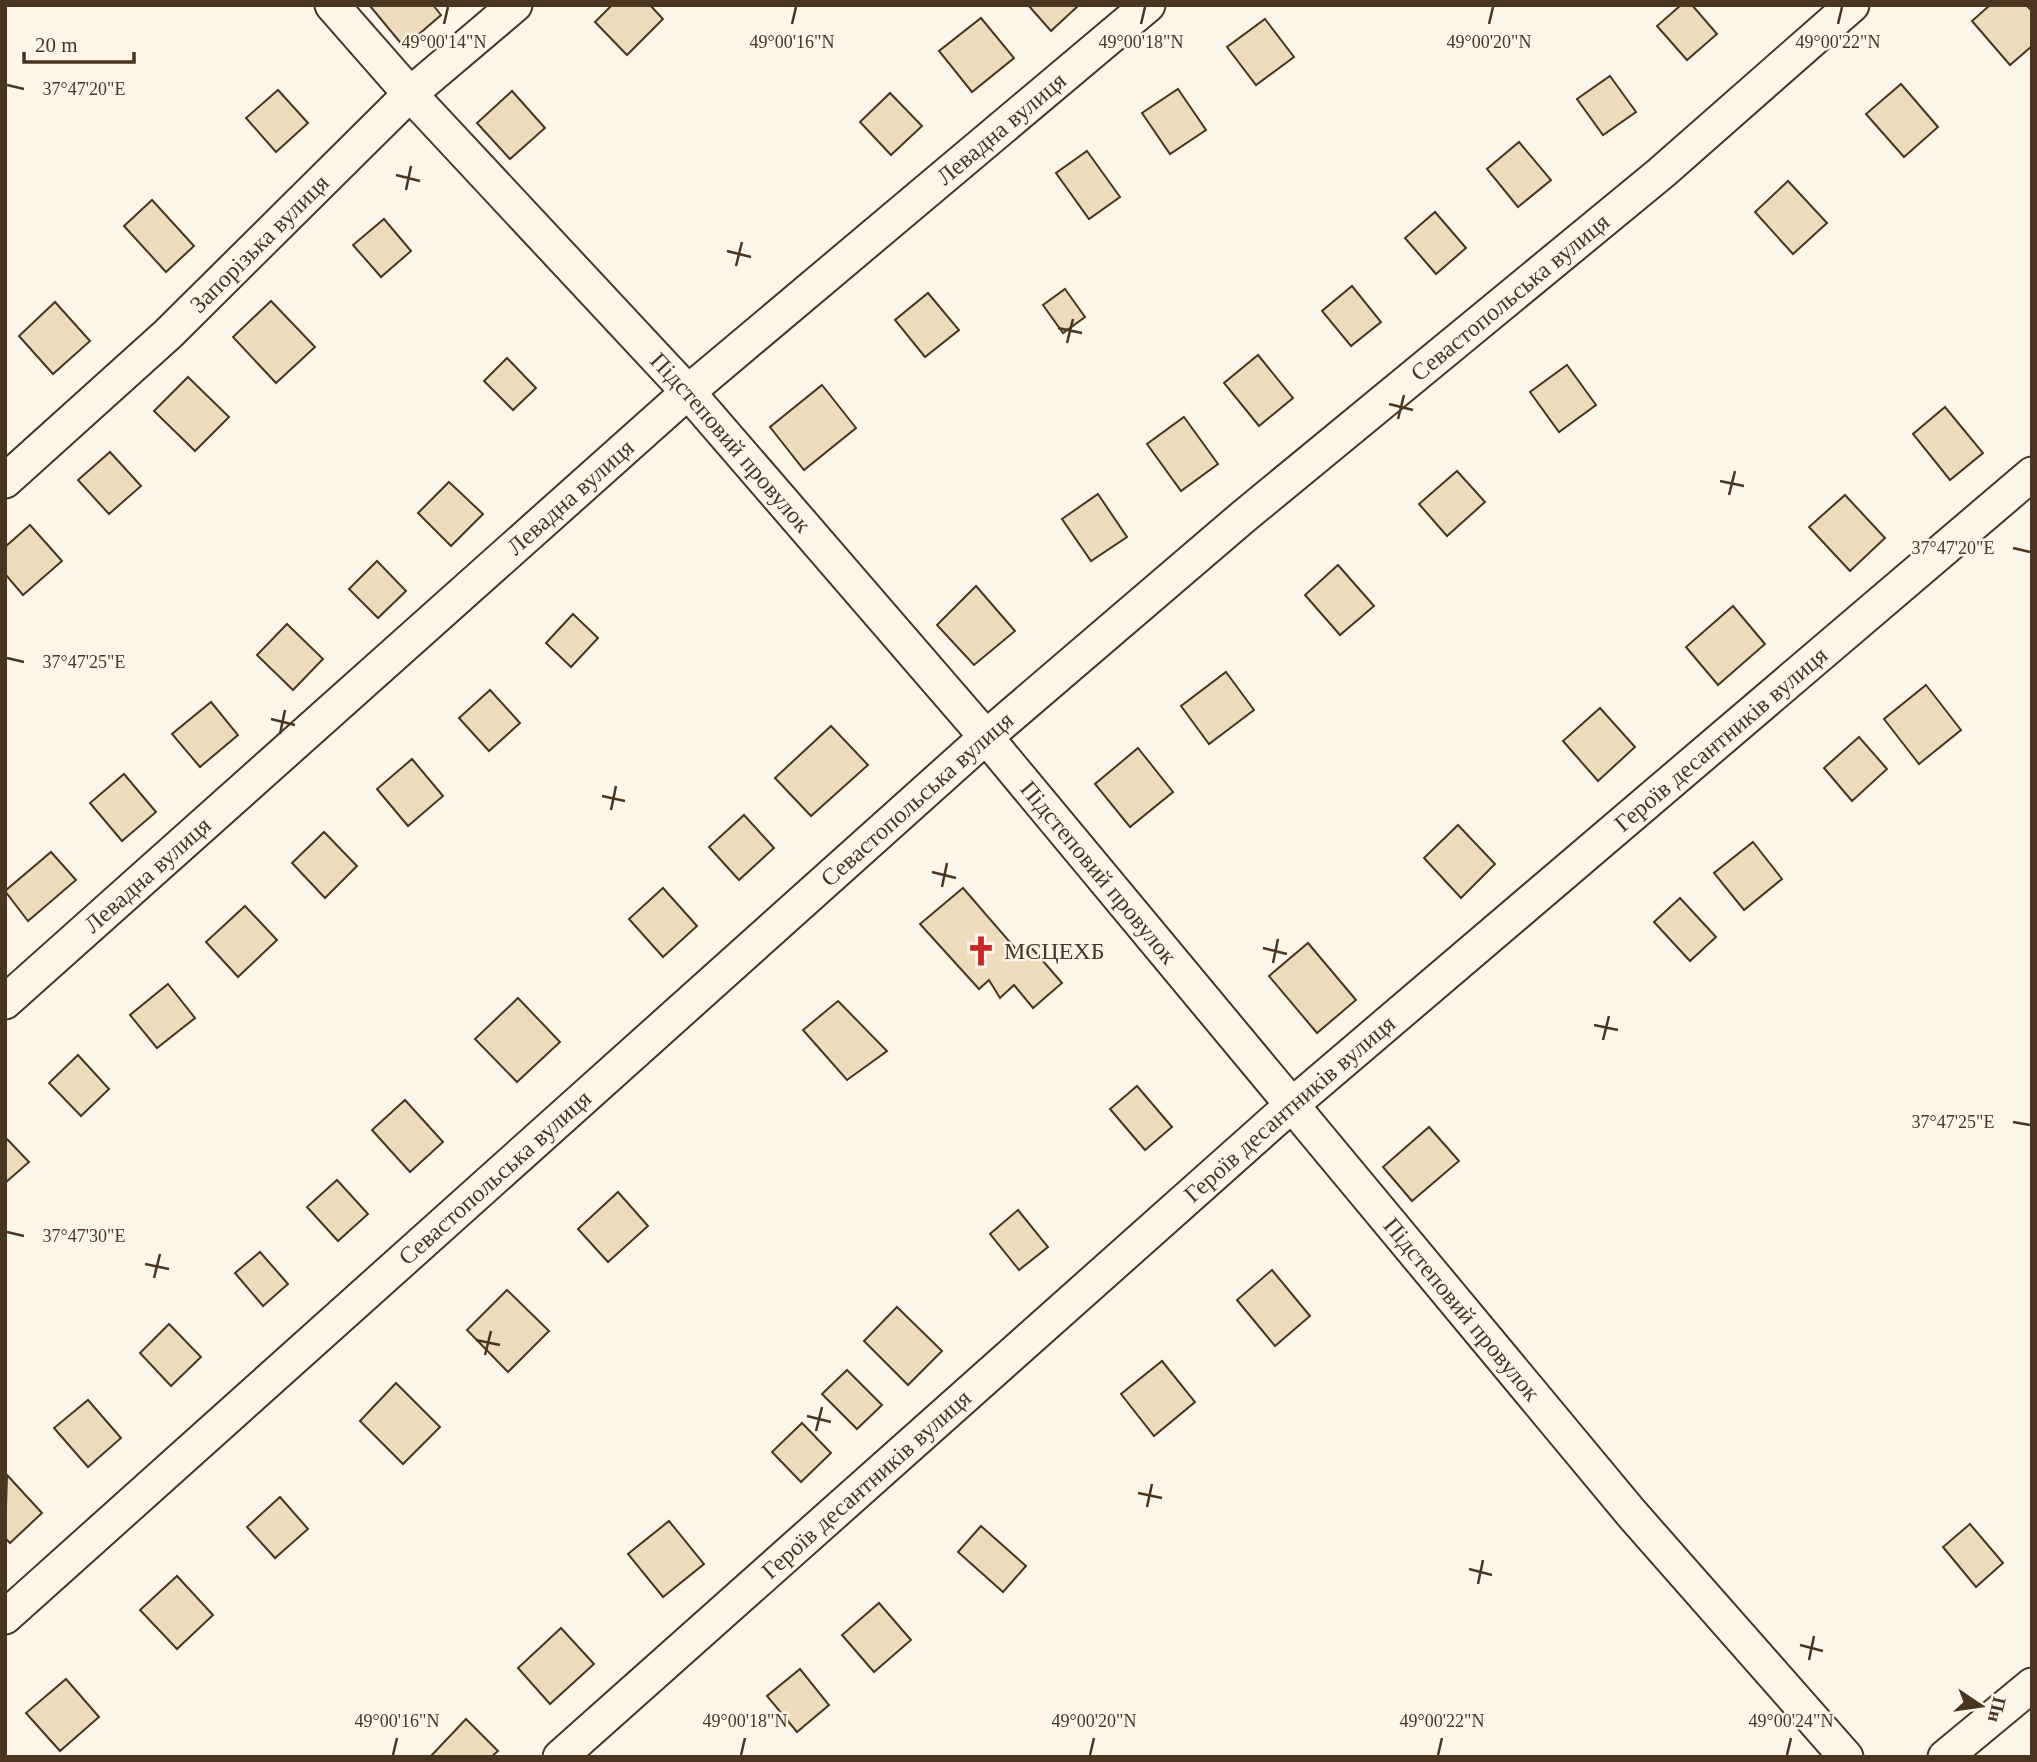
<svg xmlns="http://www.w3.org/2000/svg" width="2037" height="1762" viewBox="0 0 2037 1762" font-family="Georgia,serif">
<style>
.building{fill:#ecdcbc;stroke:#4a3520;stroke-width:2}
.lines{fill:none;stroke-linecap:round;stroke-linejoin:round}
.minor-casing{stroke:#4a3520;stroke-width:37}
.minor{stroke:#fbf6e9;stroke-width:33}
.ticks{fill:none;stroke:#4a3520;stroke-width:2.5}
.labels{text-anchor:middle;stroke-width:5;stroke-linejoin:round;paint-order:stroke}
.street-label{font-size:24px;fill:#4a3520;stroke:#fbf6e9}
.poi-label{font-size:24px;fill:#4a3520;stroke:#fbf6e9;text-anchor:start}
.ticks-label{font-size:18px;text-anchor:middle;fill:#4a3520;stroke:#fbf6e9;stroke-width:5;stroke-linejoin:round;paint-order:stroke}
</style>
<rect width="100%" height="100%" fill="#fbf6e9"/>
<g class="building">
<path d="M433 5 441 15 404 47 370 6Z"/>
<path d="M612 5H650L663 19 627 55 595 22Z"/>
<path d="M1028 5H1079L1051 31Z"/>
<path d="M1681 5H1692L1717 34 1687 60 1657 26Z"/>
<path d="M1990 5H2026L2032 11V46L2010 65 1972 21Z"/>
<path d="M981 18 1014 58 972 92 939 51Z"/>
<path d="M1265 19 1294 57 1256 85 1227 47Z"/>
<path d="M1610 76 1636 112 1603 135 1577 99Z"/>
<path d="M1901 84 1938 127 1904 157 1866 114Z"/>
<path d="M1178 89 1206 130 1170 154 1142 113Z"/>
<path d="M278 90 308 123 276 152 246 118Z"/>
<path d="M512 91 545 128 510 159 477 123Z"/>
<path d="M890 93 922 126 891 155 860 122Z"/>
<path d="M1519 142 1551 180 1518 207 1487 169Z"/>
<path d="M1087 151 1120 197 1089 219 1056 173Z"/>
<path d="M1788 181 1827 223 1793 254 1755 212Z"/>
<path d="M152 200 194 246 166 272 124 226Z"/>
<path d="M1435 212 1466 248 1436 274 1405 238Z"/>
<path d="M384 219 411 251 381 277 353 245Z"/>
<path d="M1352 286 1381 322 1351 346 1322 311Z"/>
<path d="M1065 289 1085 317 1063 333 1043 305Z"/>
<path d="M928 293 959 330 925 357 895 320Z"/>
<path d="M271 301 315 347 276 383 233 337Z"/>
<path d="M55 302 90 341 53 374 19 336Z"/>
<path d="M1258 355 1293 398 1259 426 1224 383Z"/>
<path d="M507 358 536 388 513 410 484 381Z"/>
<path d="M1567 365 1596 405 1559 432 1530 392Z"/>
<path d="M188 377 229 417 195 451 154 411Z"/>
<path d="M822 385 856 428 804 470 770 427Z"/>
<path d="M1945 407 1983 453 1950 480 1913 434Z"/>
<path d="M1184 417 1218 464 1181 491 1147 444Z"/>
<path d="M110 452 141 486 109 514 78 480Z"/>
<path d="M1457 471 1485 502 1447 536 1419 504Z"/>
<path d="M449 482 483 514 451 546 418 513Z"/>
<path d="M1098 494 1127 537 1091 561 1062 519Z"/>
<path d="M1845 495 1885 538 1850 571 1809 527Z"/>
<path d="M30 525 62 561 23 595 5 574V547Z"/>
<path d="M377 561 406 591 378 618 349 589Z"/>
<path d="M1338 565 1374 606 1340 635 1305 595Z"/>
<path d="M976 586 1015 631 974 665 937 625Z"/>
<path d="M1733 606 1765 644 1718 685 1686 647Z"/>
<path d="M573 614 598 638 571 667 546 643Z"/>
<path d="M287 624 323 659 293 690 257 655Z"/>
<path d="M1226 672 1254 710 1209 744 1181 706Z"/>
<path d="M1926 685 1961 730 1919 764 1884 719Z"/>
<path d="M490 690 520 723 489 751 459 718Z"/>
<path d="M211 702 238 735 200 767 172 734Z"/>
<path d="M1600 708 1635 747 1598 781 1563 741Z"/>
<path d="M831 726 868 765 811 816 775 778Z"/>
<path d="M1859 737 1887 769 1852 801 1824 768Z"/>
<path d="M1138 748 1173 792 1130 827 1095 784Z"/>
<path d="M412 759 443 796 408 826 377 789Z"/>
<path d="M124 774 156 812 122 841 90 803Z"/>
<path d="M744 815 774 848 739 880 709 847Z"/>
<path d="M1458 825 1495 864 1461 898 1424 858Z"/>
<path d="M324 832 357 866 325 898 292 863Z"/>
<path d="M1753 842 1782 879 1744 910 1714 873Z"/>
<path d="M51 852 76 880 28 921 5 891Z"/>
<path d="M663 888 697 926 663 957 629 919Z"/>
<path d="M963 888 1021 955 1030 946 1062 983 1033 1008 1014 985 1000 998 989 980 979 989 920 924Z"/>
<path d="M1680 898 1716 937 1690 961 1654 922Z"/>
<path d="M245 906 277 940 238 977 206 942Z"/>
<path d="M1308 943 1356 1000 1317 1033 1269 976Z"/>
<path d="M168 984 195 1018 157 1048 130 1015Z"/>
<path d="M518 998 560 1042 517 1082 475 1039Z"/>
<path d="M838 1001 887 1051 847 1080 803 1030Z"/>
<path d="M78 1055 109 1089 81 1116 49 1083Z"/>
<path d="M1137 1086 1172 1127 1145 1150 1110 1109Z"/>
<path d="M405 1100 443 1142 410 1172 372 1130Z"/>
<path d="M1429 1127 1459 1161 1412 1201 1383 1167Z"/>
<path d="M5 1137 29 1162 5 1183Z"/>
<path d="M337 1180 368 1214 338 1241 307 1207Z"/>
<path d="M618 1192 648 1226 608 1262 578 1229Z"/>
<path d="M1018 1210 1048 1247 1019 1270 990 1234Z"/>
<path d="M260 1252 288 1284 263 1306 235 1273Z"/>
<path d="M1272 1270 1310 1316 1275 1346 1237 1300Z"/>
<path d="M507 1290 549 1331 508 1372 467 1330Z"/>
<path d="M897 1307 942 1351 908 1385 864 1341Z"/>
<path d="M169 1324 201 1357 171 1386 140 1353Z"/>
<path d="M1162 1361 1195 1402 1154 1436 1121 1394Z"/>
<path d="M847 1370 882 1405 857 1429 822 1394Z"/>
<path d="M396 1383 440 1427 403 1464 360 1421Z"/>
<path d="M88 1400 121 1438 88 1467 54 1428Z"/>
<path d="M802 1423 831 1453 801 1482 772 1452Z"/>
<path d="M7 1475 42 1513 10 1543 5 1538Z"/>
<path d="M280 1497 308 1529 275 1558 247 1527Z"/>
<path d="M669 1521 704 1564 663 1597 628 1554Z"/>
<path d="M1970 1524 2003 1563 1976 1587 1943 1547Z"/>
<path d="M981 1526 1026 1566 1003 1592 958 1552Z"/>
<path d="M177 1576 213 1615 177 1649 140 1610Z"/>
<path d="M879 1603 911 1640 874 1672 842 1635Z"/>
<path d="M561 1628 594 1664 550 1704 518 1668Z"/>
<path d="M800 1669 829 1705 797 1732 767 1696Z"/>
<path d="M66 1679 99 1717 60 1751 26 1713Z"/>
<path d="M466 1719 498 1751 491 1757H430Z"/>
</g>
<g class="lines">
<g class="minor-casing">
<g id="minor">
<path id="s1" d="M332 5 410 94 688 392 986 737 1632 1514 1846 1757"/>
<path id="s2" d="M5 481 168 334 410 94 515 5"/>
<path id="s3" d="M5 1002 688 392 1148 5"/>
<path id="s4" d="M5 1617 986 737 1243 517 1661 173 1852 5"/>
<path id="s5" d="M560 1757 1293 1104 2032 474"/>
<path d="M1945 1757 2032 1685"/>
</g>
</g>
<use href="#minor" class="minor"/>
</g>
<path class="ticks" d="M444 24 448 7M792 24 796 7M1141 24 1145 7M1489 24 1493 7M1838 24 1842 7M7 85 24 89M396 175 420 181M406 190 411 166M727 251 751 257M736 266 742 242M1058 328 1082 333M1067 343 1073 319M1389 404 1413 410M1398 419 1404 395M1720 481 1744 486M1729 495 1735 471M2013 548 2030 552M7 658 24 662M271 719 295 725M280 734 285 710M602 796 625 801M611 810 616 786M932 872 956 878M942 887 947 863M1263 948 1287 954M1273 963 1278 939M1594 1025 1618 1030M1603 1040 1609 1016M2013 1122 2030 1125M7 1232 24 1236M145 1264 169 1269M154 1278 160 1254M476 1340 500 1345M485 1355 491 1331M807 1416 831 1422M816 1431 822 1407M1138 1493 1162 1498M1147 1507 1152 1484M1469 1569 1492 1575M1478 1584 1483 1560M1800 1645 1823 1651M1809 1660 1814 1636M393 1755 397 1738M741 1755 745 1738M1090 1755 1094 1738M1438 1755 1442 1738M1787 1755 1791 1738"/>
<defs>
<g id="church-bare" transform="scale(2.415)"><path d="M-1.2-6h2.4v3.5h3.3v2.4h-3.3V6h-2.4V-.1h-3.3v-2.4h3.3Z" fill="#c62828" stroke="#fbf6e9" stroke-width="2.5" paint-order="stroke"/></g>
</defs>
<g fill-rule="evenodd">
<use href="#church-bare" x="981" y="951"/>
</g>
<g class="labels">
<g class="street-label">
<text dy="8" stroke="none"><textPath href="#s3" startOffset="1325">Левадна вулиця</textPath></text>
<text dy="8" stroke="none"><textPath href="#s2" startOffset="348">Запорізька вулиця</textPath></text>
<text dy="8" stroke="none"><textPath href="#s4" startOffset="2002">Севастопольська вулиця</textPath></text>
<text dy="8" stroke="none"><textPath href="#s1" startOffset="592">Підстеповий провулок</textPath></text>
<text dy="8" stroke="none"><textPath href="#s3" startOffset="758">Левадна вулиця</textPath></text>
<text dy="8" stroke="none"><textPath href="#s5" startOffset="1544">Героїв десантників вулиця</textPath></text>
<text dy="8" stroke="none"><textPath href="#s4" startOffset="1225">Севастопольська вулиця</textPath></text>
<text dy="8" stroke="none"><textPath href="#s1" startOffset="1158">Підстеповий провулок</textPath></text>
<text dy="8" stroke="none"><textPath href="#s3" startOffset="191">Левадна вулиця</textPath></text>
<text dy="8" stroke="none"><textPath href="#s5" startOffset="976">Героїв десантників вулиця</textPath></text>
<text dy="8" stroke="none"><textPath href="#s4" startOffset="658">Севастопольська вулиця</textPath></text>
<text dy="8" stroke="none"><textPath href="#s1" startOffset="1726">Підстеповий провулок</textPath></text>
<text dy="8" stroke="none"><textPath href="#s5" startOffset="410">Героїв десантників вулиця</textPath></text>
</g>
<g class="poi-label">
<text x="1004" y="959">МСЦЕХБ</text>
</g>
</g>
<g class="ticks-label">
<text x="444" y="48">49°00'14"N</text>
<text x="792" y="48">49°00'16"N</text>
<text x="1141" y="48">49°00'18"N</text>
<text x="1489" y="48">49°00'20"N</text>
<text x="1838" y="48">49°00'22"N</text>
<text x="84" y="95">37°47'20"E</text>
<text x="1953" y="554">37°47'20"E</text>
<text x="84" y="668">37°47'25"E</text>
<text x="1953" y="1128">37°47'25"E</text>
<text x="84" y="1242">37°47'30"E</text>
<text x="397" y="1727">49°00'16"N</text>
<text x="745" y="1727">49°00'18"N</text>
<text x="1094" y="1727">49°00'20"N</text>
<text x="1442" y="1727">49°00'22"N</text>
<text x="1791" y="1727">49°00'24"N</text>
</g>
<rect width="2037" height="1762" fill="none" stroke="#4a3520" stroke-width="14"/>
<g transform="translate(1981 1706) rotate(103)" stroke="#fbf6e9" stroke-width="5" paint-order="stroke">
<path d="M0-5L12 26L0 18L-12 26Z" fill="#4a3520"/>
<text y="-10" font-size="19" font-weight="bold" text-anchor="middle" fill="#4a3520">Пн</text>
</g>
<path d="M24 52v10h110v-10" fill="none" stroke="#4a3520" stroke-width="3.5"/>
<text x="35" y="52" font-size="21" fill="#4a3520" stroke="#fbf6e9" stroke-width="5" paint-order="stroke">20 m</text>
</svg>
